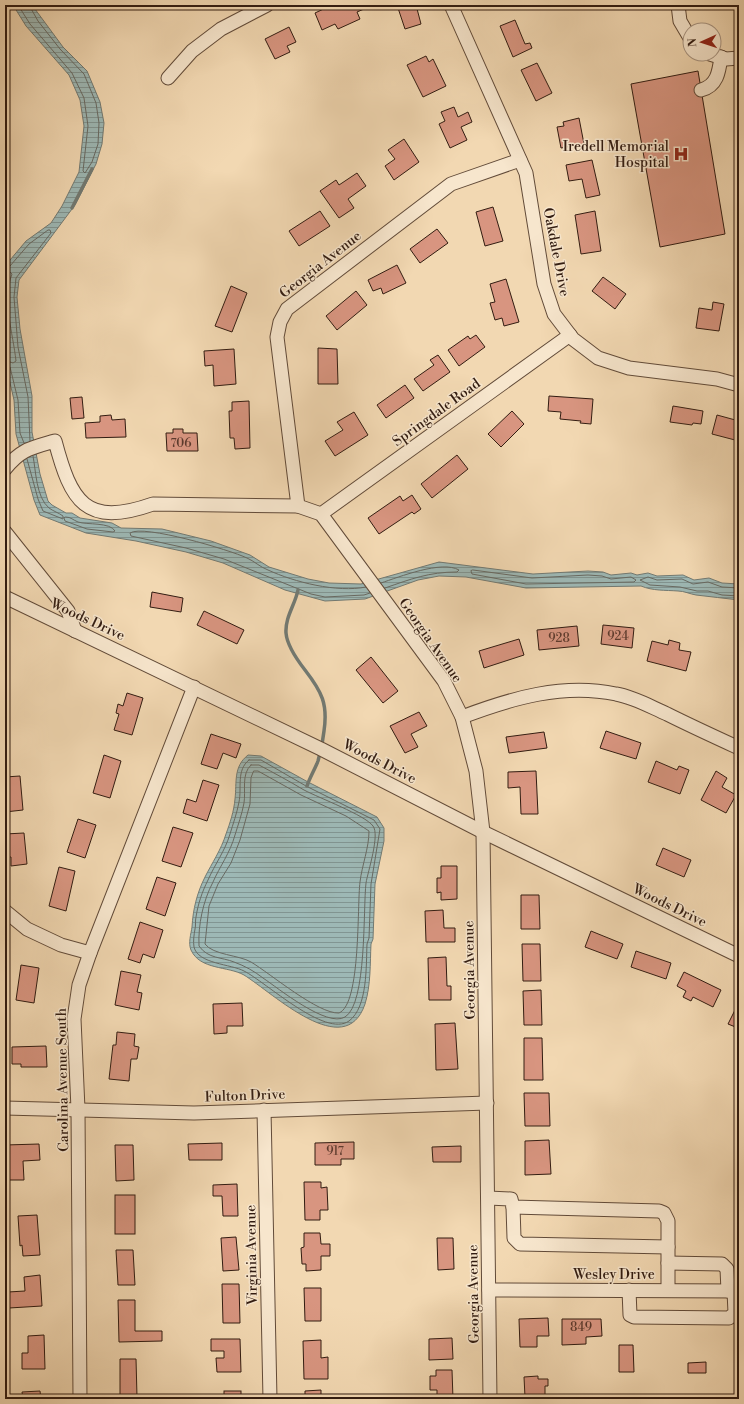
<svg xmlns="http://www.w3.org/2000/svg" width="744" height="1404" viewBox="0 0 744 1404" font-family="'Libre Bodoni',serif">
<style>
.water{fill:url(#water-rules);stroke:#727a73}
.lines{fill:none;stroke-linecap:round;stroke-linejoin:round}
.shore{stroke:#686a63;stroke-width:1}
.stream{stroke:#727a73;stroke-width:3.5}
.building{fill:#d89580;stroke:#321c11}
.minor-casing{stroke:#624b39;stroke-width:15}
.minor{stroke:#f7e6cd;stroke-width:13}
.labels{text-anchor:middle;stroke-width:3;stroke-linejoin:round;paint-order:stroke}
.number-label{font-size:12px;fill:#5c3a2d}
.poi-label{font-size:14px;fill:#321c11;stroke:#f7e6cd;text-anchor:end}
.street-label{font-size:14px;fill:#321c11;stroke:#f7e6cd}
</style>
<defs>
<pattern id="water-rules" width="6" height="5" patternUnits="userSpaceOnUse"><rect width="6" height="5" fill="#9db8b5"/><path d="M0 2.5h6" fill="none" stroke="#819592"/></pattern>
</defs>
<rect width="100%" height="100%" fill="#f2d8b2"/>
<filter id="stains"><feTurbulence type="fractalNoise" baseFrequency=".005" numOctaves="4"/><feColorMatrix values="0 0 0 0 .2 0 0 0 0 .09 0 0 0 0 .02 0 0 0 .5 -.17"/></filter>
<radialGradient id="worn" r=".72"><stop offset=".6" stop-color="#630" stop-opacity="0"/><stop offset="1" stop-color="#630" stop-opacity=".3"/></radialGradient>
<g class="water">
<path d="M13 5H32L63 47 87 71 100 102 104 123 102 144 96 164 75 205 19 280 17 297 20 329 32 396V432L40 474 48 501 52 505 66 513H72L80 518 112 523 121 528 162 529 211 541 250 555 269 567 308 579 329 583 361 584 439 562 533 574 588 571 603 572 611 575 631 573 637 575 648 573 657 576 683 575 694 580 709 578 722 583 739 584V600C725 598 710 597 696 595 690 594 684 591 678 591 665 590 653 591 641 586L526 588 466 577 439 576 418 580 365 599 325 601 285 590 223 563 186 552 136 541 86 533 40 515 34 500 16 434 14 400 7 370 5 353V266L26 241 51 223 62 206 79 172 84 126 80 100 69 75 26 26Z"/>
<path d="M248 755 261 756 308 782 377 817 384 828V841L375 884 373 939 371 944C370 963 371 985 365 1004 345 1063 273 993 244 975 228 966 200 970 191 950 188 943 191 934 192 927 193 909 197 893 205 877 212 863 221 850 226 834 230 823 234 811 235 799 237 782 233 767 248 755Z"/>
</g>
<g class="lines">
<g class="shore">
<path d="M18 5 30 24 72 73 84 98 88 126 83 171 85 173 92 162 98 144 99 123 96 103 84 74 60 49 38 21 29 5"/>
<path d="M5 268 10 266 29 244 48 230H50L51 233 16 278 14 297 18 347 28 397 30 441"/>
<path d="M5 273 10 272 12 274C2 301 13 333 16 361L13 363 5 360"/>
<path d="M5 365 10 367 18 400 20 433 24 443"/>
<path d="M27 459 38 499 43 511 63 519V516C59 513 53 511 49 508 36 497 36 471 33 456"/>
<path d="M66 517C71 517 73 520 78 522 87 525 110 522 115 531L113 532 87 529 65 521 64 518Z"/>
<path d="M473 570 532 578 588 575 602 576 611 579 631 577 636 580 634 582 526 584 472 574 471 571Z"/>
<path d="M381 583C399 577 442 560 459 570L457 572C429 572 411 579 385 588"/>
<path d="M366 587C337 593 294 582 268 570 260 567 254 561 247 558 230 550 143 524 130 533L131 536 186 548 224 559 311 594 325 597 364 595 370 593"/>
<path d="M739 588 722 587 708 582 693 584 682 579 657 580 648 577 640 580 650 585 680 587 697 591H708L722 595 739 596"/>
<path d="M249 760H261L306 786 374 820 380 829 371 884 369 938 367 944C366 965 368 1007 349 1021 325 1038 266 982 244 971 231 964 198 964 194 947 193 941 194 935 195 929 196 925 195 921 196 917 198 904 202 892 208 880 215 864 225 851 230 834 233 824 237 813 239 802 242 788 236 770 249 760Z"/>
<path d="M251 765H259C274 773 289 781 304 790 319 798 365 815 373 826 380 835 368 871 366 883 363 909 367 1004 345 1017 327 1028 278 988 263 978 254 971 245 966 234 962 222 957 208 959 199 946 198 925 203 901 213 882 220 866 230 853 235 835 238 825 242 814 244 803 246 791 241 774 251 765Z"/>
<path d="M254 771H258L301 795 346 816 369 831C369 848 362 865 360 882 357 906 361 1004 339 1013 318 1014 271 974 251 962 239 955 213 955 205 944L209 906 218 884 231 863 240 840 250 804 251 778Z"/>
</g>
<g class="stream">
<path d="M72 208 92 169"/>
<path d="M298 590C295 605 285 617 286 633 287 645 298 661 305 670 322 692 328 704 324 731 323 741 321 751 318 761 315 769 310 777 307 786"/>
</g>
</g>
<g class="building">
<path d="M332 5H371V6L357 12 360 19 338 29 335 24 322 30 315 13Z"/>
<path d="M397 5H416L421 24 405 29Z"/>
<rect x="735" y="5" width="4" height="4"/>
<path d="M515 20 525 44 530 43 532 48 513 57 500 26Z"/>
<path d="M289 27 296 42 287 46 290 52 275 59 265 39Z"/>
<path d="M426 56 429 62 433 59 446 86 423 97 407 65Z"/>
<path d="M537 63 552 93 536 101 521 70Z"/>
<path d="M698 71 725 234 660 247 631 84Z"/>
<path d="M454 107 458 117 468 112 472 122 461 127 467 140 450 148 439 124 445 121 441 112Z"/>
<path d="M579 118 584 144 561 148 557 127 564 126 563 122Z"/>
<path d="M404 139 419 162 394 180 385 166 395 159 388 150Z"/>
<path d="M592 160 600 195 586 198 582 179 569 181 566 165Z"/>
<path d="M357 173 366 186 348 199 354 208 339 218 320 191 336 180 339 185Z"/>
<path d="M493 207 503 241 485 246 476 212Z"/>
<path d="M320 211 330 226 299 246 289 231Z"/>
<path d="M595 211 601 251 581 254 575 215Z"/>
<path d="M437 229 448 243 420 263 410 249Z"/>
<path d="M397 265 406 283 383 294 381 288 373 291 368 280Z"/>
<path d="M603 277 626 294 615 309 592 291Z"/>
<path d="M506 279 519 322 504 326 502 318 495 320 490 303 495 302 490 284Z"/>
<path d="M231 286 247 293 232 332 215 326Z"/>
<path d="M356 291 367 305 337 330 326 316Z"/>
<path d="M713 302 724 304 719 331 696 328 699 308 712 310Z"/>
<path d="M476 335 485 347 459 366 448 350 468 336 470 339Z"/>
<path d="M318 348 337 349 338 384H318Z"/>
<path d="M234 349 236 384 214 386 213 365 205 366 204 351Z"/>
<path d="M438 355 450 372 423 391 414 379 434 365 430 360Z"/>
<path d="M405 385 414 398 386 418 377 405Z"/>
<path d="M549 396 593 399 591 424 580 423 581 421 560 419 561 412 548 411Z"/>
<path d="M82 397 84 418 72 419 70 398Z"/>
<path d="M249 401 250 448 235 449 234 438H230L229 411H232V402Z"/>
<path d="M673 406 703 411 701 424 693 423 692 425 670 422Z"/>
<path d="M512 411 524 424 501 447 488 434Z"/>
<path d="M354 412 368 435 335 456 325 441 343 430 337 422Z"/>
<path d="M111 415 112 420 125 419 126 437 86 438 85 423 100 422V416Z"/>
<path d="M717 415 739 421 735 440 712 434Z"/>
<path d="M173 429H183V433H197L198 451H167L166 433H173Z"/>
<path d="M457 455 468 469 432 498 421 484Z"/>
<path d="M412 495 421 509 414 514 412 512 379 534 368 518 400 496 403 501Z"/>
<path d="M152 592 183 598 181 612 150 607Z"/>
<path d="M204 611 244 630 237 644 197 625Z"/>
<path d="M603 625 634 628 632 648 601 644Z"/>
<path d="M577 626 579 646 539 650 537 630Z"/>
<path d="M519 639 524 655 484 668 479 651Z"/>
<path d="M669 640 680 643 679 650 691 652 686 671 647 661 652 641 668 645Z"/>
<path d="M371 657 398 691 383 703 356 670Z"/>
<path d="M127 693 143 698 132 735 114 730 119 714 116 713 118 704 123 706Z"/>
<path d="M419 712 427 726 411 734 418 747 405 753 390 726Z"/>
<path d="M606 731 641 743 636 759 600 748Z"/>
<path d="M544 732 547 748 509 753 506 737Z"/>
<path d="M211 734 241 744 236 758 223 753 217 769 201 764Z"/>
<path d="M104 755 121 761 110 798 93 793Z"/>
<path d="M656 761 677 770 679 766 689 770 680 794 648 782Z"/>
<path d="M536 771 538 814H521L520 787 508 788V772Z"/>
<path d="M716 771 727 778 722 787 736 795 726 813 701 800Z"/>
<path d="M20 776 23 810 5 812V777Z"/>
<path d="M203 780 219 785 207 821 183 813 187 799 196 802Z"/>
<path d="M78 819 96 825 85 858 67 852Z"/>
<path d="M173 827 193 833 181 867 162 861Z"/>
<path d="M24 833 27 864 11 866V857H7L5 834Z"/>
<path d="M663 848 691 860 684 877 656 865Z"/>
<path d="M441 866H457V899L441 900V892L437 893V878H441Z"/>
<path d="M59 867 75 871 66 911 49 906Z"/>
<path d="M157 877 176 883 165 916 146 909Z"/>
<path d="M521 895H539L540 929H521Z"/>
<path d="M443 910 444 928H455V942H426L425 911Z"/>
<path d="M140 922 163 930 154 958 143 954 140 963 128 959Z"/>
<path d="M591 931 623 944 617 959 585 947Z"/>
<path d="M522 944H540L541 981H523Z"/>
<path d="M636 951 671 963 666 979 631 967Z"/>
<path d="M446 957 447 986H451V1000H429L428 958Z"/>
<path d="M21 965 39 968 34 1003 16 1000Z"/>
<path d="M121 971 141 975 137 992 142 993 139 1010 115 1005Z"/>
<path d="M684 972 721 990 713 1007 693 997 691 1001 683 997 686 991 677 986Z"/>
<path d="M541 990 542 1025H524L523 991Z"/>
<path d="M739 1002V1025L738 1028 728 1024Z"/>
<path d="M242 1003 243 1026H227V1033L214 1034 213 1004Z"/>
<path d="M455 1023 458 1069 436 1070 435 1024Z"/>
<path d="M117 1032 135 1034 134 1046 139 1047 137 1059H131L129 1081 109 1079 113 1045H116Z"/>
<path d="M524 1038H542L543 1080H524Z"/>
<path d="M46 1046 47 1067H21V1064H12V1047Z"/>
<path d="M524 1093H549L550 1126H525Z"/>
<path d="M549 1140 551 1174 525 1175V1141Z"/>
<path d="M354 1142V1159H341V1165H315V1143Z"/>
<path d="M222 1143V1160H189L188 1144Z"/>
<path d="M39 1144 40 1160 23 1161 24 1180H5V1145Z"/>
<path d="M115 1145H133L134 1180 116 1181Z"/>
<path d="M461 1146V1162H433L432 1147Z"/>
<path d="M304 1182H321V1188L327 1187 328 1210H320V1220H305Z"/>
<path d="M237 1184 238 1216H223L222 1196H213V1185Z"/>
<rect x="115" y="1195" width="20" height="39"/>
<path d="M37 1215 40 1255 23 1256 22 1245 20 1246 18 1216Z"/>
<path d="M304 1233H320L321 1244H330V1256H321V1270L306 1271V1264H302L301 1248 304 1247Z"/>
<path d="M236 1237 239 1270 223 1271 221 1238Z"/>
<path d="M437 1238H453L454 1269 438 1270Z"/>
<path d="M116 1250H133L135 1285H118Z"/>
<path d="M40 1275 42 1306 9 1308 8 1292 25 1291 24 1277Z"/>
<path d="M222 1284H239L240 1323H223Z"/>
<path d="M304 1288H321V1321H305Z"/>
<path d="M118 1300H135V1331H162V1341L119 1342Z"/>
<path d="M548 1318 549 1336H537V1347H520L519 1319Z"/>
<path d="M562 1319H601L602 1336 586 1337V1344L562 1345Z"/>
<path d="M44 1335 45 1369H22V1353H28V1336Z"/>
<path d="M452 1338 453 1359 429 1360V1339Z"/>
<path d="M211 1339H240L241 1372H217L216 1358H224V1351H211Z"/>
<path d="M321 1340V1358L328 1357V1379H304L303 1341Z"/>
<path d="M619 1345H633L634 1372H619Z"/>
<path d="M120 1359H136L137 1397 120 1398Z"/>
<path d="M706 1362V1373H688V1363Z"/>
<path d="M436 1370H452L453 1399H437V1390H430V1376H436Z"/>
<path d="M538 1376V1379H548V1386H545V1396L525 1397 524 1377Z"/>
<path d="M321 1390V1399H305V1391Z"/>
<path d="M40 1391 41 1399H23L22 1392Z"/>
<rect x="224" y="1391" width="17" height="8"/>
</g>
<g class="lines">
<g class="minor-casing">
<g id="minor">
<path d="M451 5 526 173 544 284 554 314 573 339 598 358 629 368 717 379 739 385"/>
<path d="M678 5 680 21 690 38"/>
<path d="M710 54 726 59 739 58"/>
<path d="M168 78 192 51 221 29 267 5"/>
<path d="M701 90C717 86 719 72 721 57"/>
<path d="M5 469C21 449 31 448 55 441 71 501 85 528 153 504L298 506"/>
<path d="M321 514 570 335"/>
<path d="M5 532 68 611 75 631"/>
<path d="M5 597 321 749 483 832 739 956"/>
<path d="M462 717C512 698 563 683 616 694 634 697 651 707 667 714 691 726 715 737 739 748"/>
<path d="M5 911 27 929 61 945 90 953"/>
<path d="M5 1108 194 1113 487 1103"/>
<path d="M264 1110 270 1399"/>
<path d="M488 1198 511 1199 513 1207 659 1211 664 1213 668 1221V1290"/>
<path d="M513 1207 514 1238 520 1244 668 1247"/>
<path d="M668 1263 722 1264 727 1269 728 1291"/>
<path d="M489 1290 739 1291"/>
<path d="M629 1290 630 1315 634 1317 729 1318 735 1313 734 1291"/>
<path d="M80 1399 78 1109 74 1019 79 985 90 953 194 687"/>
<path d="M490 1399 483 832 476 771 462 717 444 681 321 514 298 506 277 337 280 322 287 309 451 184 520 160"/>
</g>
</g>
<use href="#minor" class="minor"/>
</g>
<defs>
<g id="hospital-bare" transform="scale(1.2)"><path d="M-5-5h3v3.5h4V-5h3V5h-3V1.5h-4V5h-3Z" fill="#8f2418" stroke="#f7e6cd" stroke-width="2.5" paint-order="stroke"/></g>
</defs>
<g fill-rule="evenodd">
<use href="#hospital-bare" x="681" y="154"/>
</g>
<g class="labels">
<g class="number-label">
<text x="181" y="447">706</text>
<text x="618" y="640">924</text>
<text x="559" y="642">928</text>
<text x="335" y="1155">917</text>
<text x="581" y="1331">849</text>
</g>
<g class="poi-label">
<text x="669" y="151">Iredell Memorial<tspan x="669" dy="16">Hospital</tspan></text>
</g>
<g class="street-label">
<text transform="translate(557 252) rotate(79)" y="5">Oakdale Drive</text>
<text transform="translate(320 264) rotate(-38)" y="5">Georgia Avenue</text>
<text transform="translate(436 412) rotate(-36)" y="5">Springdale Road</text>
<text transform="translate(88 619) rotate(25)" y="5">Woods Drive</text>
<text transform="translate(431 640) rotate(55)" y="5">Georgia Avenue</text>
<text transform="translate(380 761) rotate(27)" y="5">Woods Drive</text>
<text transform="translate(670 905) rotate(26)" y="5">Woods Drive</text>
<text transform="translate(469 970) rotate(-91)" y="5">Georgia Avenue</text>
<text transform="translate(62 1080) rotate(-91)" y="5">Carolina Avenue South</text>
<text transform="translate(245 1095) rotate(-2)" y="5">Fulton Drive</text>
<text transform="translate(251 1255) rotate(-91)" y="5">Virginia Avenue</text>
<text x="614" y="1279">Wesley Drive</text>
<text transform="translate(473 1294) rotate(-91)" y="5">Georgia Avenue</text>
</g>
</g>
<rect width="744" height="1404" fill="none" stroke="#f2d8b2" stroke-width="20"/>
<rect x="6" y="6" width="732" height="1392" fill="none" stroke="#321c11" stroke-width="2"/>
<rect x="10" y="10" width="724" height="1384" fill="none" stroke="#321c11"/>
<g transform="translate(702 42) rotate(267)"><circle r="19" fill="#f7e6cd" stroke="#a89582"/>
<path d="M0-3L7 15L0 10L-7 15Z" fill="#8f2418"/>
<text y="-6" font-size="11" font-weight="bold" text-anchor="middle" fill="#321c11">N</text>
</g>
<rect width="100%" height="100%" filter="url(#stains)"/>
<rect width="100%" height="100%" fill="url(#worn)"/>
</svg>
